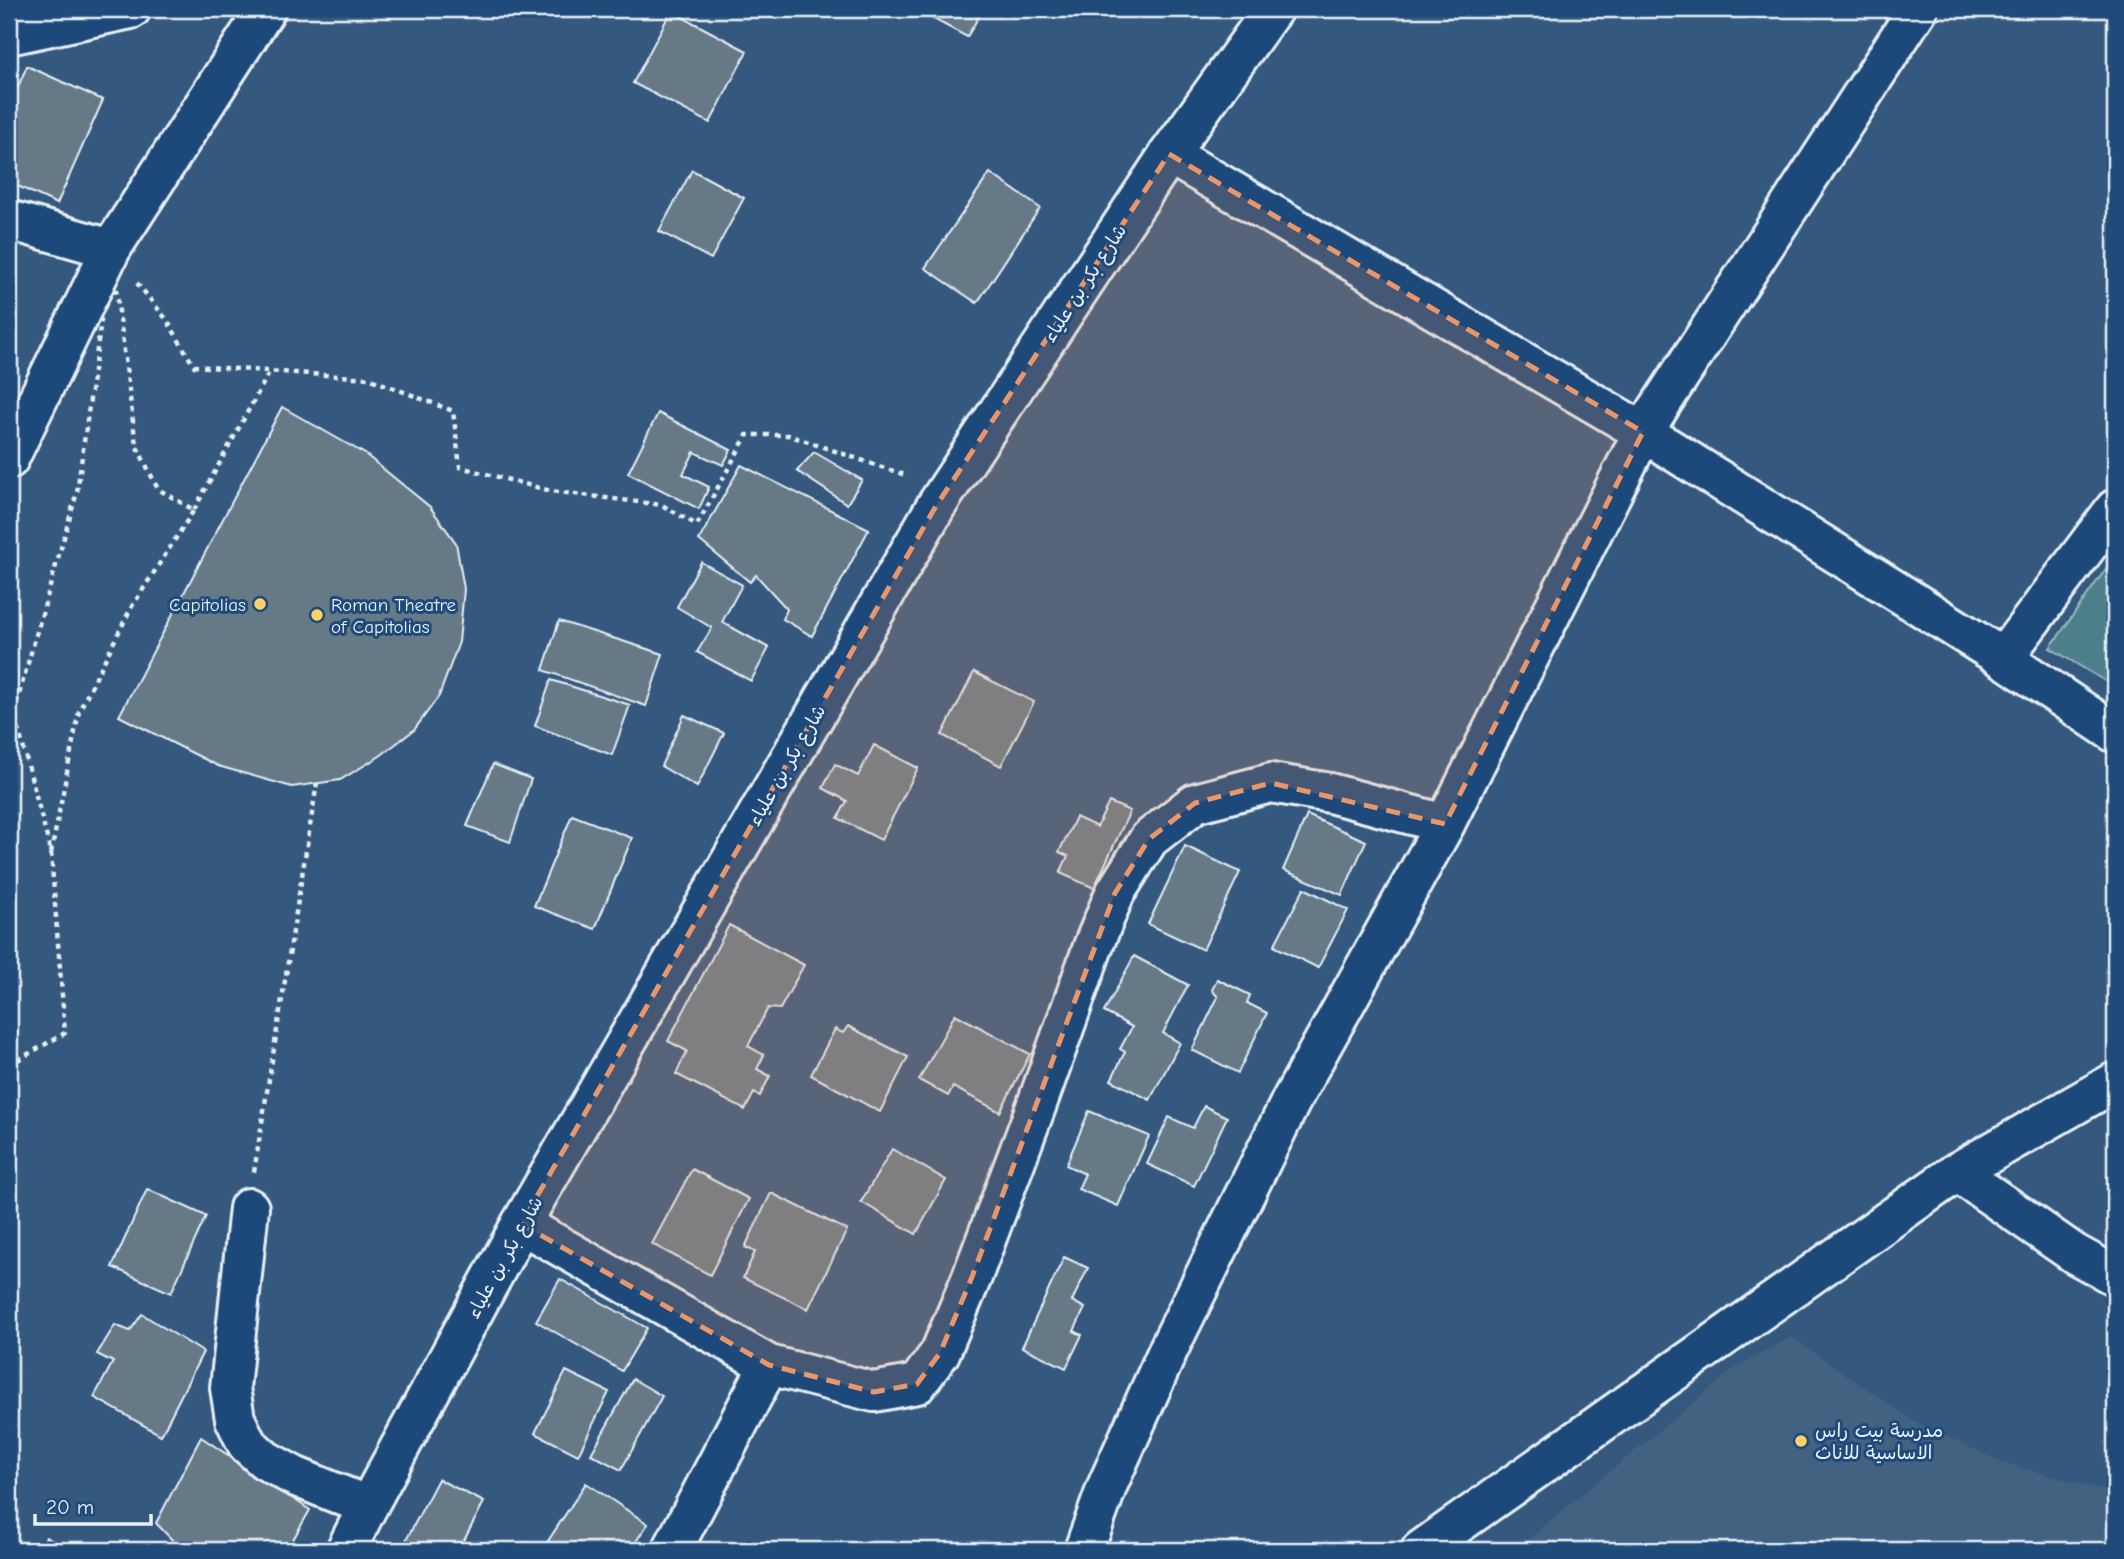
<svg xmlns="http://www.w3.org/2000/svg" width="2124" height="1559" viewBox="0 0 2124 1559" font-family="'Comic Neue','Playpen Sans Arabic',sans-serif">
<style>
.built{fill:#436281}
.green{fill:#4e7f8a;stroke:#9bb8c1;stroke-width:2}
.building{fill:#667987;stroke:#e8f1f8;stroke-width:2}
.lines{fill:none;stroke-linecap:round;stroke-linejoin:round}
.minor-casing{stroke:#e8f1f8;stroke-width:44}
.tertiary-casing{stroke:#e8f1f8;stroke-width:44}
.path{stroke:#e8f1f8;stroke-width:4.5;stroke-dasharray:5 5;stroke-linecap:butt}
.minor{stroke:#1f4a7a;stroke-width:38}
.tertiary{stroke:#1f4a7a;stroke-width:38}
.marked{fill:#e8966a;fill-opacity:0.2;stroke:#e8966a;stroke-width:5;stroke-dasharray:14 9;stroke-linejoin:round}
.poi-dot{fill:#ffd166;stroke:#1f4a7a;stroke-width:2.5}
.labels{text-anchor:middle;stroke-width:6;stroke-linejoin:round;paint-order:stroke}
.street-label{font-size:19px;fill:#e8f1f8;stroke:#1f4a7a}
.poi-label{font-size:19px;fill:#e8f1f8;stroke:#1f4a7a;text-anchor:start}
</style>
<rect width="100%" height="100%" fill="#34587e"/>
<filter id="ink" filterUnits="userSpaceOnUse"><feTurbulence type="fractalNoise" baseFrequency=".0143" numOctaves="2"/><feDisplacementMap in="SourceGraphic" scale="14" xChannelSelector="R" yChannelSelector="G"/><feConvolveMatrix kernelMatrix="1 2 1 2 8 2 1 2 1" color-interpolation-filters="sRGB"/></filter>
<g filter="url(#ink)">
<path class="built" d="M1791 1337 1911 1419 2000 1462 2115 1493V1550H1515L1735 1368Z"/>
<path class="green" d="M2115 556V687L2050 648Z"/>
<g class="building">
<path d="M915 9H983L967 37Z"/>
<path d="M671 11 747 51 710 123 633 83Z"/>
<path d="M27 66 103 100 57 204 9 182V107Z"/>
<path d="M692 170 744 198 711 259 659 231Z"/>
<path d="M990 173 1040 208 977 303 925 268Z"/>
<path d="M282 407 365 454 430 507 456 543 464 589 459 642 439 696 414 730 380 756 340 780 292 787 218 766 119 716Z"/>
<path d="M658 413 731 450 723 465 694 452 683 474 709 487 699 509 628 473Z"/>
<path d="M814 452 862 480 847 504 797 471Z"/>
<path d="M741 465 869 529 812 636 783 619 787 609 756 575 750 582 699 540Z"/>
<path d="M701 562 742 585 722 622 769 648 751 681 697 652 712 628 677 607Z"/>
<path d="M559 621 663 654 646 706 543 670Z"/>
<path d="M974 672 1034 702 1001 766 942 735Z"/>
<path d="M551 680 630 705 612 755 535 726Z"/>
<path d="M684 715 724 733 697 787 661 766Z"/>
<path d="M874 745 918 768 881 840 838 818 847 801 823 788 835 764 858 776Z"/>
<path d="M493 764 531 779 510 842 467 826Z"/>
<path d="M1109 802 1130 811 1094 888 1060 873 1068 856 1059 852 1076 817 1097 827Z"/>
<path d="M572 815 632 838 595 929 534 906Z"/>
<path d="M1307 815 1366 841 1342 895 1283 870Z"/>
<path d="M1185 846 1240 872 1203 950 1148 924Z"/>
<path d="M1304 888 1348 910 1318 968 1274 946Z"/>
<path d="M729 925 804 965 780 1009 768 1008 748 1046 764 1055 757 1069 770 1076 760 1096 754 1093 745 1110 676 1074 687 1051 668 1041Z"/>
<path d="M1134 956 1188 985 1163 1033 1180 1043 1150 1100 1111 1080 1125 1052 1120 1049 1132 1027 1104 1012Z"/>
<path d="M1217 979 1250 995 1247 1003 1267 1013 1238 1073 1192 1050 1218 997 1212 990Z"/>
<path d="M955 1014 1030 1054 1000 1112 953 1087 948 1096 919 1080Z"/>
<path d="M848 1026 908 1057 880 1112 811 1075 835 1029 843 1033Z"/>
<path d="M1204 1106 1227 1117 1194 1186 1147 1164 1169 1117 1193 1128Z"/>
<path d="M1089 1111 1149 1136 1118 1206 1078 1189 1085 1174 1066 1165Z"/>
<path d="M892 1149 946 1180 916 1234 861 1202Z"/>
<path d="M692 1169 749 1199 710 1275 652 1244Z"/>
<path d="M147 1189 206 1216 171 1293 112 1267Z"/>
<path d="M771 1193 847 1230 808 1309 743 1278 755 1252 745 1247Z"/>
<path d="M1064 1257 1088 1268 1072 1301 1085 1308 1074 1331 1082 1335 1066 1368 1022 1347Z"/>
<path d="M560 1279 647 1328 622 1371 536 1321Z"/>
<path d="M142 1314 203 1352 161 1435 94 1397 113 1362 97 1354 115 1325 130 1331Z"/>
<path d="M566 1371 609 1392 578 1455 535 1433Z"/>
<path d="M633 1379 662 1396 621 1470 591 1454Z"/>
<path d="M201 1437 310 1510 287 1550H191L175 1543 156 1523Z"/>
<path d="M438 1479 484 1502 459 1550H401Z"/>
<path d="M586 1483 648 1524 630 1550H561L548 1541Z"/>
<path d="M46 1537 69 1550H38Z"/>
</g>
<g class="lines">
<g class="minor-casing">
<g id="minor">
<path d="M9 35 131 9"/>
<path d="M1169 154 1643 432 2003 658 2115 733"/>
<path d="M9 220 111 249"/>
<path d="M9 459 111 249 266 9"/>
<path d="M2003 658 2115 509"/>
<path d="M249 1208 230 1388 235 1419 247 1444 265 1460 294 1476 368 1506"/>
<path d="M521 1224 769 1365 874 1392 917 1384 940 1353 972 1277 1037 1104 1094 944 1115 893 1149 839 1195 803 1271 783 1330 793 1445 824"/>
<path d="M672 1550 769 1365"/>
<path d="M1084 1550 1108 1484 1170 1346 1292 1099 1445 824 1643 432 1918 9"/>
<path d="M1421 1550 1957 1172"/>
</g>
</g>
<g class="tertiary-casing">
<g id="tertiary">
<path d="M2115 1082 1957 1172 2075 1254 2115 1276"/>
<path d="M346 1550 368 1506 521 1224 936 506 1169 154 1273 9"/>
</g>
</g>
<g class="path">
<path d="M111 249 136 445 158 489 194 510 131 608 79 711 51 853 14 712 77 492Z"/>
<path d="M137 283 167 320 194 366 368 378 453 411 460 467 551 491 662 505 697 525 747 435H788L908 476"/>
<path d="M194 510 270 371"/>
<path d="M9 1065 65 1033 51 853"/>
<path d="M254 1172 317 783"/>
</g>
<use href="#minor" class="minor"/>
<use href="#tertiary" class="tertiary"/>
</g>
</g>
<path class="marked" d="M1169 154 1643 432 1445 824 1271 783 1195 803 1149 839 1115 893 972 1277 940 1353 917 1384 874 1392 769 1365 521 1224 936 506Z"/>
<g class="poi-dot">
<circle cx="260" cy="604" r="7"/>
<circle cx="317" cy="615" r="7"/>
<circle cx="1801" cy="1441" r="7"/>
</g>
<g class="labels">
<g class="street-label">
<text transform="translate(1084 283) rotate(-57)" y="7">شارع بكر بن علياء</text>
<text transform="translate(786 765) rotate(-60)" y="7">شارع بكر بن علياء</text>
<text transform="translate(504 1257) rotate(-61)" y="7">شارع بكر بن علياء</text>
</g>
<g class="poi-label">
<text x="246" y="611" text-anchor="end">Capitolias</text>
<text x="331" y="611">Roman Theatre<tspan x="331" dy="22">of Capitolias</tspan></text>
<text x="1815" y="1437">مدرسة بيت راس<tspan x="1815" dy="22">الاساسية للاناث</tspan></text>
</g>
</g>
<rect width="2124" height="1559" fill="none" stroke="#1f4a7a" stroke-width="35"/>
<rect x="18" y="18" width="2089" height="1524" fill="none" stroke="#e8f1f8" stroke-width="2.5" filter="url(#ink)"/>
<path d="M35 1514v10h116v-10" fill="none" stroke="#e8f1f8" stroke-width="3.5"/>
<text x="46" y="1514" font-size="21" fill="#e8f1f8" stroke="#1f4a7a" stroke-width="5" paint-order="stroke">20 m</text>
</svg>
